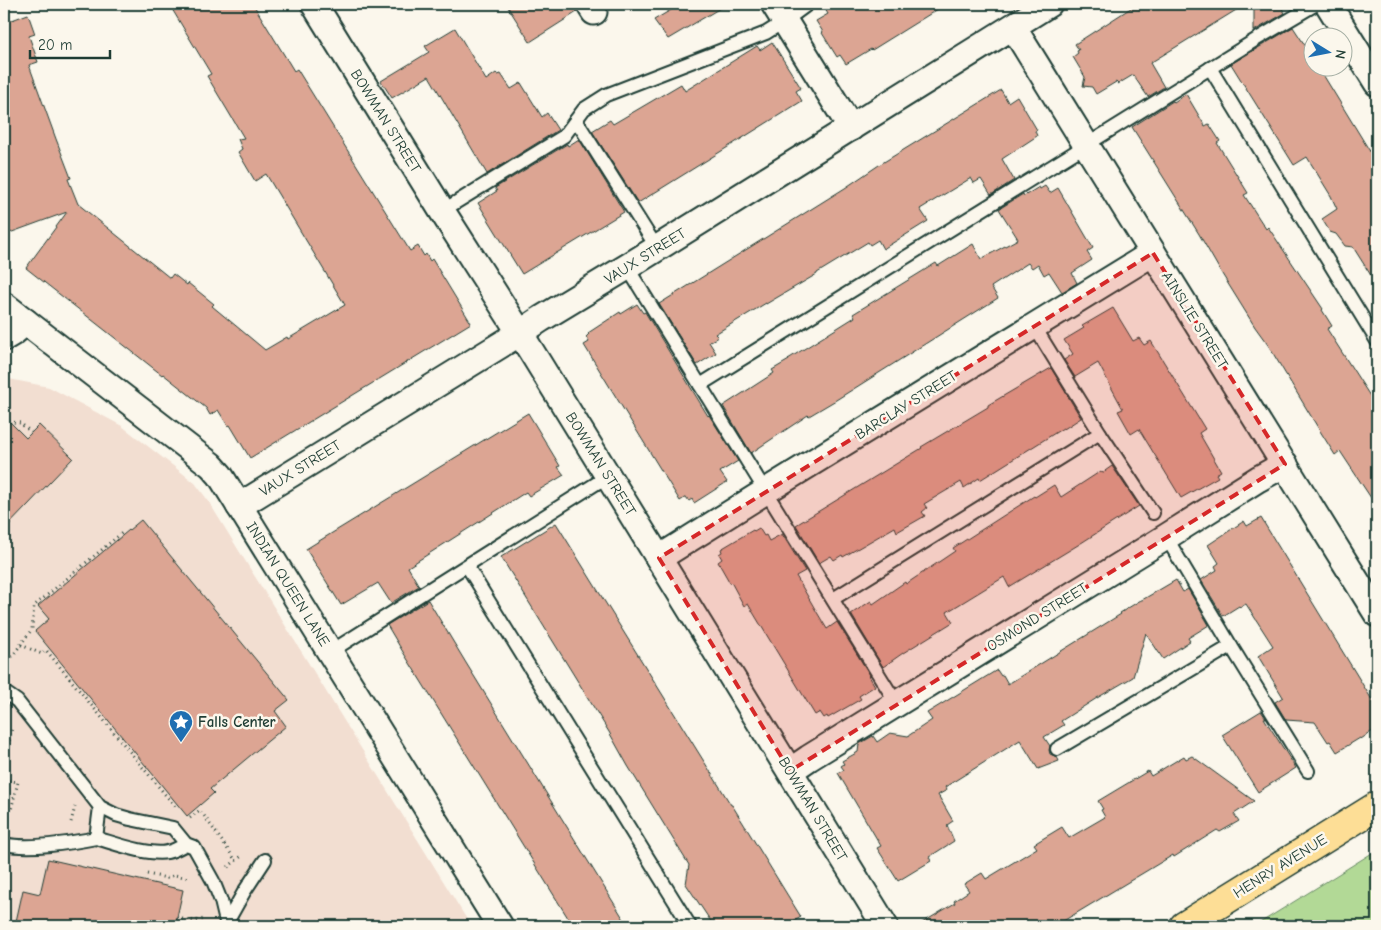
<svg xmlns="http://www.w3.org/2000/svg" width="1381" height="930" viewBox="0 0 1381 930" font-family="'Comic Neue',sans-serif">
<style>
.built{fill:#f2ded1}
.green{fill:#b2d996;stroke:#688b65}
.building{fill:#dca593;stroke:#1f3d34}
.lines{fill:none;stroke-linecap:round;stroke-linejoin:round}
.lane-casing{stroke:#1f3d34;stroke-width:16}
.street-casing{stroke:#1f3d34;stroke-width:29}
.primary-casing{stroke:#1f3d34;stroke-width:31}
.path{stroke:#1f3d34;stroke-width:3;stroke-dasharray:1 4;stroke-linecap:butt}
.lane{stroke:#fbf7ec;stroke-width:12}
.street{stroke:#fbf7ec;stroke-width:25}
.primary{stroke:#fdde96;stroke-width:28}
.marked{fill:#d62828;fill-opacity:0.2;stroke:#d62828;stroke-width:4;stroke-dasharray:10 6;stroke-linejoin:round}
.labels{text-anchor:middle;stroke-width:5;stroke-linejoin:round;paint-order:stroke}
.street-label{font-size:15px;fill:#1f3d34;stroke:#fbf7ec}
.poi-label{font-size:15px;font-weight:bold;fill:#1f3d34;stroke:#fbf7ec;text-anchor:start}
</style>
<rect width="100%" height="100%" fill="#fbf7ec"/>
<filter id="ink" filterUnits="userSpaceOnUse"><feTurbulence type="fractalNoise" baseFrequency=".02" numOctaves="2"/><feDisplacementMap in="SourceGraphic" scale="10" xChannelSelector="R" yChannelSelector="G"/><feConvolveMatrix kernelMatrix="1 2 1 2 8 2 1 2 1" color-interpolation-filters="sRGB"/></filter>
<g filter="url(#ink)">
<path class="built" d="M4 378 49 387 122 426 195 483 207 499 471 926H4Z"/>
<path class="green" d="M1377 850V926H1255Z"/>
<g class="building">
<path d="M169 4H253L294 71 297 69 410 251 418 246 424 256 426 254 430 261 432 259 471 323 250 458 230 425 228 426 218 410 210 415 206 408 163 374 162 375 26 268 67 212 4 235V23L28 14 35 34 29 36 38 62 29 65 56 139 71 178 68 179 78 204 170 278 173 274 187 285 188 283 214 304 212 306 265 350 287 337 288 339 345 305 266 174 255 181 238 152 242 149 238 139 244 138 207 76 211 74Z"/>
<path d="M506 4H575L577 12 530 42Z"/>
<path d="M681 4H727L668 39 654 20Z"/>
<path d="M822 4H946L872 50 871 49 846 64 840 55 837 57 822 33 823 32 816 21 828 14Z"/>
<path d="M1137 4H1246L1150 63 1164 87 1148 97 1133 75 1118 84 1116 82 1096 94 1092 87 1083 86 1085 77 1073 57 1078 53 1077 51 1079 50 1075 44Z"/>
<path d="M1254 4H1279L1285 13 1254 31Z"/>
<path d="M1293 27 1314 59V68H1319L1377 163V285L1353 247 1345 246 1336 234 1330 232 1322 219 1337 209 1331 196 1307 157 1294 165 1231 64Z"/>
<path d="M455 28 486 80 496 73 498 75 501 74 511 89 521 83 542 117 547 113 558 130 487 174 429 76 392 98 381 81 429 52 425 46Z"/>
<path d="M772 42 801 88 796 91 802 101 638 203 592 131 610 120 613 124 681 84 685 91 757 46 760 50Z"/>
<path d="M1001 90 1008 102 1017 96 1037 130 1035 131 1037 136 1002 159 1014 180 991 195 981 179 974 183 971 178 920 209 928 221 883 249 878 240 870 245 868 242 817 273V274L766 304V303L715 334 718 337 709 342 716 353 697 365 659 304 845 188 879 165Z"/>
<path d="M1186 94 1205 126 1209 124 1220 141 1217 143 1248 193 1244 195 1266 229 1268 227 1323 309 1322 310 1332 326 1327 329 1359 379 1370 396 1377 391V507L1340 451 1335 455 1320 431 1268 345 1255 327 1222 274 1199 234 1132 127 1173 101 1174 102Z"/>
<path d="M579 139 624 212 522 274 478 203 497 191 495 188 567 144 568 146Z"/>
<path d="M1045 186 1050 193 1058 188 1093 248 1087 252 1092 260 1072 273 1077 283 1062 292 1049 272 1044 275 1038 264 1032 268 1028 263 991 287 998 298 836 400 809 416 808 415 751 453 723 406 774 373 772 370 789 360 788 359 855 317 853 314 936 263 938 266 973 244 981 259 1018 239 999 209 1023 194 1024 196 1039 187 1040 189Z"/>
<path d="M637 304 643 313 645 312 708 416 709 415 738 461 720 472 727 482 694 503 692 499 689 501 686 497 680 501 584 345 589 342 586 337 589 334 588 333 620 312 621 314Z"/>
<path d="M1113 308 1133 341 1139 338 1144 345 1151 341 1205 429 1199 433 1221 471 1216 474 1218 477 1181 498 1139 429 1131 434 1118 411 1123 409 1098 363 1075 377 1064 360 1073 354 1064 340 1084 328 1082 326Z"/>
<path d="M1051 368 1081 418 1064 429 1063 428 980 480 979 478 964 488 961 482 924 504 927 508 922 512 925 516 897 532 895 527 843 557 842 555 834 560 831 556 819 563 796 525 922 448 921 447 988 407V405Z"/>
<path d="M528 413 560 466 558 467 564 475 529 496 526 492 408 567 419 586 391 603 378 583 341 605 306 549Z"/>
<path d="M4 416 26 438 39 425 73 458 4 530Z"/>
<path d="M1112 466 1139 506 1078 545 1009 587 1004 577 947 612 953 622 903 653 883 667 851 614 871 601 873 604 905 582 906 584 955 551 953 548 1034 496 1035 497 1054 485 1061 497 1101 471 1102 473Z"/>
<path d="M1261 518 1377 708V728L1361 739 1360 738 1337 752 1330 741 1328 742 1315 722 1286 720 1275 702 1283 697 1258 656 1273 646 1246 604 1240 607 1239 606 1223 616 1201 580 1217 570 1215 566 1219 563 1208 545 1244 521 1247 526Z"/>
<path d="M141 520 289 700 275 711 286 726 210 789 214 793 187 816 35 631 49 619 38 606Z"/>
<path d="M556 523 731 805H732L801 917 786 926H714L686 884 689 865 628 766 609 732 501 557Z"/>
<path d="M759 528 764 536 766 535 769 541 782 534 805 571 796 576 815 609 827 629 837 622 870 675 869 676 875 686 859 696 861 699 828 718 827 716 824 718 820 712 815 715 748 604 744 606 731 582 730 583 718 562 722 559 719 554 722 552 721 549 753 530 754 531Z"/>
<path d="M1176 580 1183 592 1188 589 1209 625 1188 638 1190 641 1163 659 1146 633 1133 677 1097 698 1061 721 1064 725 1044 737 1050 746 1049 750 1050 754 1057 757 1059 761 1038 769 1020 740 945 787 947 790 938 795 953 821 947 825 954 841 929 857 931 861 898 881 877 848 881 846 838 773 844 770 841 766 844 764 842 761 858 752 859 744 873 736 877 742 890 733 908 736 932 720 927 713 997 670 1001 676 1003 675 1008 684 1121 614 1120 613 1141 600H1142Z"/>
<path d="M428 600 466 663 628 926H573L403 652 387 625Z"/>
<path d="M1261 711 1266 718H1264L1296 768 1258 792 1222 735Z"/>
<path d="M1184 756 1186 759 1192 756 1254 801 1234 814 1239 821 1220 832 1217 830 1174 857 1173 855 1055 926H917L955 903 954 901 969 891 964 884 982 873 986 879 1037 848 1034 844 1062 827 1069 838 1105 817 1101 810 1103 809 1098 801 1148 771 1151 776Z"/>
<path d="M48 859 183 890 175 926H15L23 890 40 894Z"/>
</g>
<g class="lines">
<g class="lane-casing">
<g id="lane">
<path d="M1210 68 1377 341"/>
<path d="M576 120 657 248"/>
<path d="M442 211 564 136 584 109 606 95 766 33 785 21 808 4"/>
<path d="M627 267 700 385"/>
<path d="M1100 433 1153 513"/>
<path d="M467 566 690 926"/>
<path d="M833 599 1100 433 1034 326"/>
<path d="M1231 646 1308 771"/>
<path d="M330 652 608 476"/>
<path d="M4 692 17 701 100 807 116 815 130 819 173 828 186 844 194 847 213 881 221 901 227 926"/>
<path d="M897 704 700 385 1257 39 1316 4"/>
<path d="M1057 749 1231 646 1166 537"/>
<path d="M100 807 96 838C114 843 149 856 167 852 174 851 180 847 186 844"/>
<path d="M4 844C30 850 70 843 96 838"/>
<path d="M226 924 244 892 265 860"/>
</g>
</g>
<g class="street-casing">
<g id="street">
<path d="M314 4 442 211 520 333 885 926"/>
<path d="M589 4 594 12"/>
<path d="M774 4 851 128"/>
<path d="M1328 4 1377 83"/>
<path d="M1013 27 1377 614"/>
<path d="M4 305 211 465 220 475 500 926"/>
<path d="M4 338 14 332 26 322"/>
<path d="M239 506 520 333 541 319 627 267 1049 4"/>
<path d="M659 558 766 491 1153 253"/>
<path d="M790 771 809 758 1166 537 1258 479 1285 464"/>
</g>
</g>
<g class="primary-casing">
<path id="primary" d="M1184 926 1377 806"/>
</g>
<g class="path">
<path d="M4 421 20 423 31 432"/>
<path d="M21 645 42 654 46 650 177 809"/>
<path d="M6 665 32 629 34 606 123 532"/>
<path d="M4 765 12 728"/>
<path d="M4 780 18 782 11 810"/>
<path d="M190 818 200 810 236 861"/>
<path d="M71 822 75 807"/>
<path d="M228 867 243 855"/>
<path d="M147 874 167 878 175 875 188 878"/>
<path d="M177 918 194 921 204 919"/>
<path d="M193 926 194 921"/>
</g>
<use href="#lane" class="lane"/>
<use href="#street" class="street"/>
<use href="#primary" class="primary"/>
</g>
</g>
<path class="marked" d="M1153 253 1285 464 790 771 659 558Z"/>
<defs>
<g id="sight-pin" transform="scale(1.25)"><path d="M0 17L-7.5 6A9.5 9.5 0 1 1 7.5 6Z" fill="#1f6fb2" stroke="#fbf7ec"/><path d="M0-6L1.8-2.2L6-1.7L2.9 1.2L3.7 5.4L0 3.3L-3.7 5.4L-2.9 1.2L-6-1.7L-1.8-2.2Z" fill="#fff"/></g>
</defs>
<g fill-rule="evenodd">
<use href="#sight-pin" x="181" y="722"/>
</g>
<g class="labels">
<g class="street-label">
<text transform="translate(386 121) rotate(58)" y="5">BOWMAN STREET</text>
<text transform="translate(645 256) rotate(-32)" y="5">VAUX STREET</text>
<text transform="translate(1195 320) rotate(58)" y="5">AINSLIE STREET</text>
<text transform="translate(906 405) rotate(-32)" y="5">BARCLAY STREET</text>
<text transform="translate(601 464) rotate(58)" y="5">BOWMAN STREET</text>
<text transform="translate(300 468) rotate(-32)" y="5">VAUX STREET</text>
<text transform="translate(288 584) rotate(58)" y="5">INDIAN QUEEN LANE</text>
<text transform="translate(1037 617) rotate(-32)" y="5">OSMOND STREET</text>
<text transform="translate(813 809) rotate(59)" y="5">BOWMAN STREET</text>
<text transform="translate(1280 866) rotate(-32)" y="5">HENRY AVENUE</text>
</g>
<g class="poi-label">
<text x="198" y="727">Falls Center</text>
</g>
</g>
<rect width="1381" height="930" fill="none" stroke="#fbf7ec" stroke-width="20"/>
<rect x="10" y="10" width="1361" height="910" fill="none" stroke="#1f3d34" stroke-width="2" filter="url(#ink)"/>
<g transform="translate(1328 52) rotate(100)"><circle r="24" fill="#fbf7ec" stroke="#a3ada2"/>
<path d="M0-4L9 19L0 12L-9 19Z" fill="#1f6fb2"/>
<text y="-8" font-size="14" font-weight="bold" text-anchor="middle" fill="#1f3d34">N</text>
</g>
<path d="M30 50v8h80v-8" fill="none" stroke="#1f3d34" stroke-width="2.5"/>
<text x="38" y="50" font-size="15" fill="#1f3d34" stroke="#fbf7ec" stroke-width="4" paint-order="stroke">20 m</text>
</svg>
